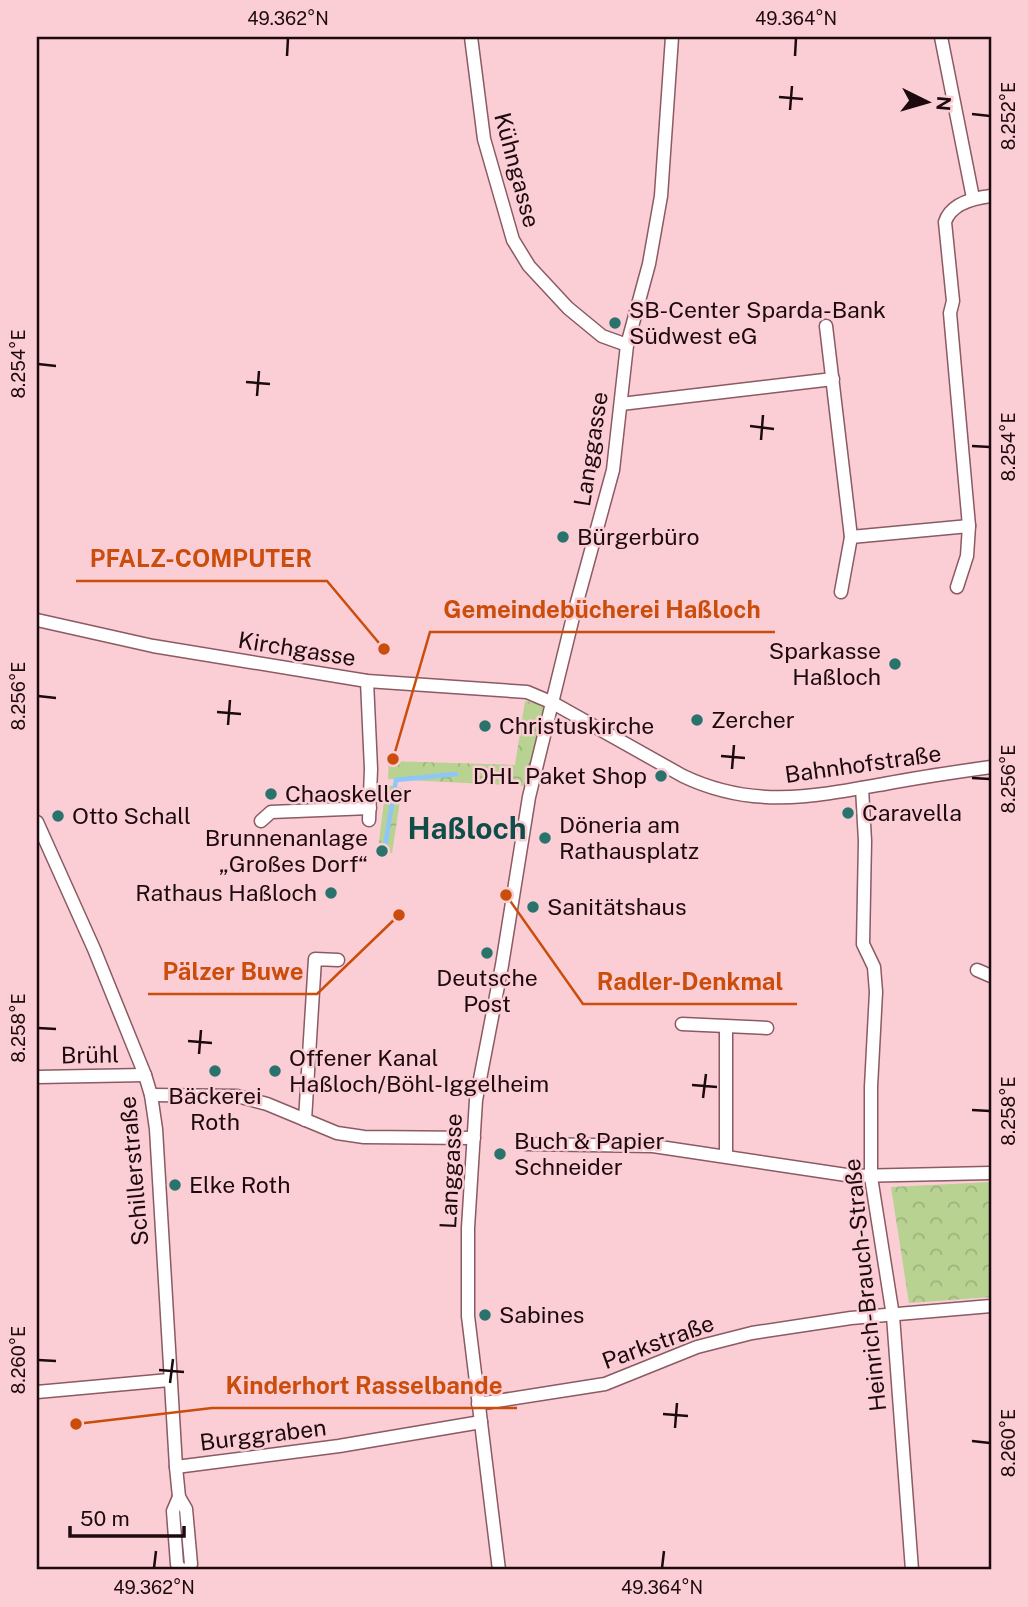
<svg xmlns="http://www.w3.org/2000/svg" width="1028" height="1607" viewBox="0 0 1028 1607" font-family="'Public Sans',sans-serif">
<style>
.forest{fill:url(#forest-crowns)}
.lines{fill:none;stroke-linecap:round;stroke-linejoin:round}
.stream{stroke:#8cc6fb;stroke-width:4.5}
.street-casing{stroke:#8b5a64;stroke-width:15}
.street{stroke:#fff;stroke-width:12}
.ticks{fill:none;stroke:#1d0a0f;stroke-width:2.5}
.poi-dot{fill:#2a736c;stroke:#fbcdd5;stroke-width:2.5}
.labels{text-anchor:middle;stroke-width:5;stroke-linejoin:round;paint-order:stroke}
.street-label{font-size:23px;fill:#1d0a0f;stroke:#fbcdd5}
.poi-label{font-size:23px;fill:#1d0a0f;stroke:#fbcdd5;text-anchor:start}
.district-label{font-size:30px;font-weight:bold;fill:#114d48;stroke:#fbcdd5}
.leader{fill:none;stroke:#ca4d0c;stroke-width:2.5}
.callout-dot{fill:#ca4d0c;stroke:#fbcdd5;stroke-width:2.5}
.callout-label{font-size:24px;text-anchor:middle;font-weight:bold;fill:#ca4d0c;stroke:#fbcdd5;stroke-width:5;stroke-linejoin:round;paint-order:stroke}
.neatline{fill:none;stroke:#1d0a0f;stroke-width:2.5}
.ticks-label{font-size:18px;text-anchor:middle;fill:#1d0a0f}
</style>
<defs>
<pattern id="forest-crowns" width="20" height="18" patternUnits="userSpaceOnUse" patternTransform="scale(1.75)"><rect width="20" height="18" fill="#b7d291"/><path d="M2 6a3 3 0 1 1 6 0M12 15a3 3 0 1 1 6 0" fill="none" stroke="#9db37c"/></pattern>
</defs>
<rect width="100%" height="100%" fill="#fbcdd5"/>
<g class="forest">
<path d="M525 701 546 705 525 786 388 779 389 761 515 765Z"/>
<path d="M386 785 402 788 392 853 378 850Z"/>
<path d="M991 1182V1297L909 1303 891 1187Z"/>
</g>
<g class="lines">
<path class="stream" d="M384 852 396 780 456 774"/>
<g class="street-casing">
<g id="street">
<path d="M471 37 484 139 513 240 529 266 568 308 602 336 627 345"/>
<path d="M941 37 973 198"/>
<path d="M826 326 851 537 841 592"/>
<path d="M621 404 833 379"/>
<path d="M851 537 969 526"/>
<path d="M957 587 967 556 969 526 950 313 953 301 945 222C951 203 974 198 991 196"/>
<path d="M37 620 153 646 367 681 527 692 553 703 683 776C752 809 812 797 884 784 920 777 955 772 991 767"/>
<path d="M367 681 371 769 369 820"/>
<path d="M862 788 865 841 863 944 874 967 876 992 871 1087V1177L893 1316 912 1570"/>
<path d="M261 821 271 812 370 808"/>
<path d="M37 822 94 949 145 1075 151 1095 156 1129 176 1467 179 1497 186 1509 191 1564 188 1570"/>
<path d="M977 970 991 976"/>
<path d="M682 1024 767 1028"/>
<path d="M726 1028V1155"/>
<path d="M37 1077 145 1075"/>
<path d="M151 1095 237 1096 267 1104 337 1133 364 1137 474 1138"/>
<path d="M305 1120 315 959 338 960"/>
<path d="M526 1144 653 1146 853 1176 991 1173"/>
<path d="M37 1392 169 1380"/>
<path d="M478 1404 605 1384 697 1347 752 1333 851 1318 991 1306"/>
<path d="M176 1467 339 1446 481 1422"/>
<path d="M179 1497 173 1511 177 1564 181 1570"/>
<path d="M499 1570 468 1316V1228L476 1100 502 965 529 797 574 613 613 470 627 345 649 264 661 196 672 37"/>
</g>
</g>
<use href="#street" class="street"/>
</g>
<path class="ticks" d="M287 56 288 38M795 56 796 38M779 97 803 99M790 110 792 86M972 114 990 116M38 364 56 366M246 382 270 384M257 396 259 371M750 426 774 429M761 440 763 415M972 446 990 447M38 696 56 698M217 712 241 714M228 725 230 700M721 756 745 758M732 769 734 745M972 778 990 779M38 1028 56 1029M188 1041 212 1043M199 1054 201 1030M692 1085 717 1087M703 1098 706 1074M972 1110 990 1111M38 1360 56 1361M159 1370 184 1372M170 1383 173 1359M663 1414 688 1416M675 1428 677 1403M972 1441 990 1443M154 1568 156 1551M662 1568 664 1551"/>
<g class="poi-dot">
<circle cx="615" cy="323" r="7"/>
<circle cx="563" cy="537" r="7"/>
<circle cx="895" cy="664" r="7"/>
<circle cx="697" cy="720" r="7"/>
<circle cx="485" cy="726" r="7"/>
<circle cx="661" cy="776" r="7"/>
<circle cx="271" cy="794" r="7"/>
<circle cx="848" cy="813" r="7"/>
<circle cx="58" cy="816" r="7"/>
<circle cx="545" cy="838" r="7"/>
<circle cx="382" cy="851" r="7"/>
<circle cx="331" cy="893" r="7"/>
<circle cx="533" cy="907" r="7"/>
<circle cx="487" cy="953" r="7"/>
<circle cx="215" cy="1071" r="7"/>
<circle cx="275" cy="1071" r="7"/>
<circle cx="500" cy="1154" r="7"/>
<circle cx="175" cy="1185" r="7"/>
<circle cx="485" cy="1315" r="7"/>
</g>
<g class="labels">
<g class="street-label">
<text transform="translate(517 170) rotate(75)" y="8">Kühngasse</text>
<text transform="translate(591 449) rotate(-81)" y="8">Langgasse</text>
<text transform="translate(297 649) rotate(9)" y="8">Kirchgasse</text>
<text transform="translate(863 764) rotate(-8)" y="8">Bahnhofstraße</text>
<text transform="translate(90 1055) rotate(-1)" y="8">Brühl</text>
<text transform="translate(134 1171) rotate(-95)" y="8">Schillerstraße</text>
<text transform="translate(451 1171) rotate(-87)" y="8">Langgasse</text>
<text transform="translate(865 1285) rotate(-96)" y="8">Heinrich-Brauch-Straße</text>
<text transform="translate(658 1342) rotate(-20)" y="8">Parkstraße</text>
<text transform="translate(263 1435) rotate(-7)" y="8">Burggraben</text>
</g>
<g class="poi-label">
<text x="629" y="318">SB-Center Sparda-Bank<tspan x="629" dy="26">Südwest eG</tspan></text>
<text x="577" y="545">Bürgerbüro</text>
<text x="881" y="659" text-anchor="end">Sparkasse<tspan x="881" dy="26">Haßloch</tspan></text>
<text x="711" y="728">Zercher</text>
<text x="499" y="734">Christuskirche</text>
<text x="647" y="784" text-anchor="end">DHL Paket Shop</text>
<text x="285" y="802">Chaoskeller</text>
<text x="862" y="821">Caravella</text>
<text x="72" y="824">Otto Schall</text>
<text x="559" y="833">Döneria am<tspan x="559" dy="26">Rathausplatz</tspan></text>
<text x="368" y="846" text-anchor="end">Brunnenanlage<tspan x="368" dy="26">„Großes Dorf“</tspan></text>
<text x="317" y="901" text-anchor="end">Rathaus Haßloch</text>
<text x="547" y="915">Sanitätshaus</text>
<text x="487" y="986" text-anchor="middle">Deutsche<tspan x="487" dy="26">Post</tspan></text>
<text x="289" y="1066">Offener Kanal<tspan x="289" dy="26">Haßloch/Böhl-Iggelheim</tspan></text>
<text x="215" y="1104" text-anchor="middle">Bäckerei<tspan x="215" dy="26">Roth</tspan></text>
<text x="514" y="1149">Buch &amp; Papier<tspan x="514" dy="26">Schneider</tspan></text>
<text x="189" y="1193">Elke Roth</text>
<text x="499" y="1323">Sabines</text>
</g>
<g class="district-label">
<text x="467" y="839">Haßloch</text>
</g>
</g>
<path class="leader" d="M384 649L327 581H76M393 759L430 632H775M399 915L317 994H148M506 895L583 1004H797M76 1424L212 1408H517"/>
<g class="callout-dot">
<circle cx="384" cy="649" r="7"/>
<circle cx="393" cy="759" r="7"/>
<circle cx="399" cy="915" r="7"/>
<circle cx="506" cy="895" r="7"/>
<circle cx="76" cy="1424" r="7"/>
</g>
<g class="callout-label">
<text x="201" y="567">PFALZ-COMPUTER</text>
<text x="602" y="618">Gemeindebücherei Haßloch</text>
<text x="233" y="980">Pälzer Buwe</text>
<text x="690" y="990">Radler-Denkmal</text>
<text x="364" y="1394">Kinderhort Rasselbande</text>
</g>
<rect width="1028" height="1607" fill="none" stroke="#fbcdd5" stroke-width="77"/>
<g transform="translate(927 102) rotate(95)" stroke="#fbcdd5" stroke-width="5" paint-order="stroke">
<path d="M0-5L12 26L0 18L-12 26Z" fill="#1d0a0f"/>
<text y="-10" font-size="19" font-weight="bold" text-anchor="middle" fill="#1d0a0f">N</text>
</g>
<path d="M70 1526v10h114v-10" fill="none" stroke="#1d0a0f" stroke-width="3.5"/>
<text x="80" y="1526" font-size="21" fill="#1d0a0f" stroke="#fbcdd5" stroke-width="5" paint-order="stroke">50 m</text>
<rect x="38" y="38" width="952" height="1530" class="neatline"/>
<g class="ticks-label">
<text x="288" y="25">49.362°N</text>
<text x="796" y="25">49.364°N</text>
<text transform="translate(1009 116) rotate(-90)" y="6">8.252°E</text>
<text transform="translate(19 364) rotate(-90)" y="6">8.254°E</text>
<text transform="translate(1009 447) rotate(-90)" y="6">8.254°E</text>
<text transform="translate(19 696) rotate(-90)" y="6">8.256°E</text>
<text transform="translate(1009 779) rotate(-90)" y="6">8.256°E</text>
<text transform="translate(19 1028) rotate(-90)" y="6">8.258°E</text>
<text transform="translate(1009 1111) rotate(-90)" y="6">8.258°E</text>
<text transform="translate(19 1360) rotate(-90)" y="6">8.260°E</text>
<text transform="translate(1009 1443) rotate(-90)" y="6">8.260°E</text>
<text x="154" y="1594">49.362°N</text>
<text x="662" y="1594">49.364°N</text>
</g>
</svg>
